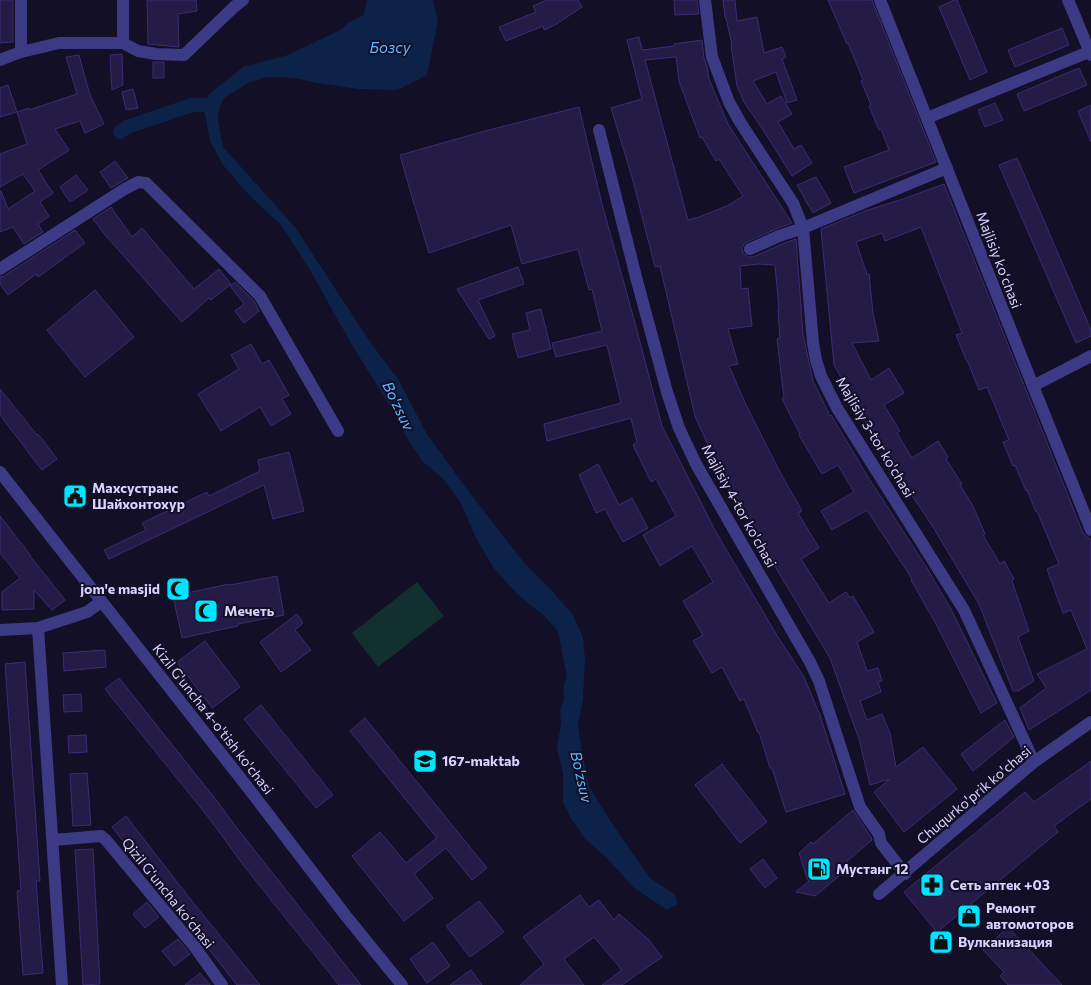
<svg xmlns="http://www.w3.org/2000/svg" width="1091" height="985" viewBox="0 0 1091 985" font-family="Commissioner,sans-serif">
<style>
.green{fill:#12302f}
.water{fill:#0c2248}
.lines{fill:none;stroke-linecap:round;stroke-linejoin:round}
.canal{stroke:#0c2248;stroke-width:14}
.building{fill:#241b47;stroke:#3b2d73;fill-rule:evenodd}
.minor{stroke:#3d3a85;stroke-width:12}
.tertiary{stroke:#3d3a85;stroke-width:12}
.labels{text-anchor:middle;stroke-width:4;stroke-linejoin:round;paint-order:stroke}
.street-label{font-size:14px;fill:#d9d4ff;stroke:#130f26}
.poi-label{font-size:14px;font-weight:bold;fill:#d9d4ff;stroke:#130f26;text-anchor:start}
.water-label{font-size:15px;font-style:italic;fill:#62b6ff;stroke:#130f26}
</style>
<rect width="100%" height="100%" fill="#130f26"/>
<path class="green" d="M417 582 444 616 378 667 352 633Z"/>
<path class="water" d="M367 0H433L438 21 427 75 397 90 358 89 312 82 295 78 266 77 248 83 224 98 219 109 218 120 223 147 295 227 370 342 398 379 427 434 466 488 525 564 553 592 573 615 583 637 585 659 583 699 578 725 581 746 589 786 611 822 650 878 674 894 678 904 667 910 634 888 606 857 586 840 571 818 563 802V773L557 750 561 722 560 710 564 699 563 688 567 677 558 631 543 615 517 594 493 567 476 538 461 503 443 479 422 461 410 443 393 411 352 345 310 270 281 225 249 195 223 165 210 141 205 114 204 103 209 94 243 67 288 55 342 29 348 23 364 15Z"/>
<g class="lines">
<path class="canal" d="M120 132 127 127 192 105H210"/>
</g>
<g class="building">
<path d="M0 0H13V42L0 43Z"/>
<path d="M147 0H196L197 11 178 14 179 47 148 44Z"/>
<path d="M547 0H578L582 7 555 25 544 30 543 26 506 41 499 27 536 12 533 6Z"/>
<path d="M674 0H697L699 14 675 15Z"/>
<path d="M723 0H735L737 21 757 17 764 53 782 47 786 57 782 59 797 100 787 103 776 72 753 81 767 104 781 96 792 114 778 122 794 149 801 145 812 163 792 176 760 125 745 104 737 86 731 45H732L726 18H725Z"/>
<path d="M828 0H872L936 162 854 193 844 167 889 150 881 129 879 130 869 106 871 105 861 81 863 80 848 43 847 44Z"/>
<path d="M954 0H957L987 72 970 80 939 7Z"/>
<path d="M1062 28 1069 45 1015 67 1008 50Z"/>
<path d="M639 37 642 50 674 46V44L702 40 704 58 707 66 709 79 728 124 792 223 776 229 747 242 744 244 742 248 743 253 749 257H753L782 244 796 239 803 334 813 381 830 416 831 415 868 477 927 568 951 609 997 703 981 713 936 624 911 580 912 579 867 510 832 530 821 511 854 492 838 465 822 474 799 435 800 434 782 399 784 398 777 339 780 338 778 310H779L775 265 759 264 740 266 741 289 748 288 752 326 728 329 738 364 729 366 746 405 780 472 802 511 798 513 819 548 801 559 829 603 846 592 850 598 853 596 874 632 857 642 867 671 878 668 882 681 878 682 881 692 860 701 867 720 882 714 890 733 896 767 923 747 957 789 904 832 874 792 890 779 870 785 859 739 830 658 734 498 713 456 695 416 660 266 655 267 632 177 611 108 642 99 627 40ZM676 57 679 81 700 138 702 137 716 161 719 159 743 196 729 205 699 217 688 220 645 60Z"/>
<path d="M122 54 123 85 112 90 110 55Z"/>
<path d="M79 55 90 95 104 124 85 133 80 121 55 129 69 150 38 170 53 193 40 202 49 216 38 224 43 232 24 244 13 227 0 232V191H1L8 209 35 191 23 174 0 187V154L27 144 17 112 29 108V110L77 94 66 57Z"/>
<rect x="153" y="62" width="11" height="16"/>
<path d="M1079 68 1087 85 1024 111 1017 94Z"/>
<path d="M8 85 17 112 0 117V88Z"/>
<path d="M133 89 138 108 126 110 122 92Z"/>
<path d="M995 103 1003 120 985 127 978 110Z"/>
<path d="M1091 105V142L1078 111Z"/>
<path d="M579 107 602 204 635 323 662 426 717 534 778 637 804 677 820 715 845 794 786 812 772 768H770L759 732 758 733 744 699 740 701 722 667 712 673 693 641 703 635 683 601 713 582 692 546 660 566 643 535 676 516 656 479 651 482 633 445 637 442 631 418 547 441 544 424 621 403 607 345 556 357 552 343 602 331 592 289 589 290 578 249 522 264 511 225 429 253 414 203V204L400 155 485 131Z"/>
<path d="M1017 158 1091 330V336L1076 343 999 165Z"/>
<path d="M115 161 128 178 111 188 100 172Z"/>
<path d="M76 175 88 190 70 202 60 187Z"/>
<path d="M816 177 831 203 813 213 797 185Z"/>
<path d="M944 184 1083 533 1091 540V690L1029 730 1020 708 1046 688 1037 674 1087 649 1071 610 1063 613 1047 569 1059 564 1037 511 1036 512 1027 490 1026 491 1015 465 1013 466 1003 442 1009 440 987 387 979 390 968 362H967L956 335 962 333 921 227 885 241 882 233 856 242 867 274H869L873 313 879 341 852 343 871 380 889 368 904 393 884 405 900 431 897 433 912 458 938 441 948 457 946 459 962 484 960 485 973 506 985 534 983 535 1000 564 1004 561 1014 579 1012 581 1029 631 1018 637 1034 681 1018 691H1013L979 604 933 527 897 473 867 424 834 365 821 229 865 211 903 199Z"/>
<path d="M111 207 132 237 142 228 194 289 219 269 231 284 211 300 209 298 182 322 106 236 93 219Z"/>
<path d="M75 230 85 243 38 277 36 274 8 295 0 284V277L4 276Z"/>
<path d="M518 267 524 284 478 300 495 336 489 339 457 289Z"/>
<path d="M235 282 254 301 259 311 244 323 235 311 244 304 230 286Z"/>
<path d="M95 290 134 337 85 377 47 330Z"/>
<path d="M541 309 551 349 518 358 512 334 530 330 526 313Z"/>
<path d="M251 344 262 364 269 360 289 395 282 399 291 414 271 426 260 407 221 431 198 394 239 369 231 355Z"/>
<path d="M0 389 37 435 38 434 57 459 42 470 0 415Z"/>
<path d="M289 452 304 511 273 519 264 485 109 559 104 550 146 530 142 523 207 492 209 496 260 471 258 460Z"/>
<path d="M598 464 619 505 632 498 648 528 623 542 605 509 596 513 579 475Z"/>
<path d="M0 516 31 556H30L65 600 52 610 34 590V609L2 610V592L20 578 0 553Z"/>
<path d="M277 576 284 615 238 624V626L182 638 173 596 229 584 230 585Z"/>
<path d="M297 614 303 623 295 630 311 650 281 672 260 642Z"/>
<path d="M205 641 240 687 212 708 177 662Z"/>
<path d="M105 650 106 667 64 671 63 653Z"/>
<path d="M25 662 40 881H36L43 973 23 975 17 891 21 890 5 664Z"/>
<path d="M119 678 217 801 233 823 361 985H339L244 866 209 818 105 689Z"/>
<path d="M81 694 82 711 64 712 63 695Z"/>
<path d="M261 705 333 795 316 808 244 719Z"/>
<path d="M365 718 487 868 472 880 446 848 414 874 433 898 404 921 352 856 380 832 406 863 437 838 350 731Z"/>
<path d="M1005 720 1014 737 973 771 961 754Z"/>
<path d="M86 735 87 752 69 753 68 736Z"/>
<path d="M1091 761V799L1054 826 1058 832 937 932 904 892 1025 792 1034 802Z"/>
<path d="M722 764 767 822 740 843 695 785Z"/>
<path d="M87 773 91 825 73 826 70 774Z"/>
<path d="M853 810 871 837 872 840 846 862 850 867 815 896 796 892 809 881 807 878 799 853 811 842 813 844Z"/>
<path d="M126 816 191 900 260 985H237L204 943 202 944 190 929 191 928 174 905 172 907 160 892 161 890 112 827Z"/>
<path d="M93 849 100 984 83 985 75 850Z"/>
<path d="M763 859 777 878 765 888 750 869Z"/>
<path d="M580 895 589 907 599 900 614 920 619 914 649 940 662 957 622 985H602L622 970 594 937 564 959 584 985H520L544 964 523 937Z"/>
<path d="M479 901 504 932 470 957 446 926Z"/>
<path d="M147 902 159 917 145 928 133 914Z"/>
<path d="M1008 927 1062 985H1008L1000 976 1004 972 983 950Z"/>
<path d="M178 939 190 954 174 966 162 951Z"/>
<path d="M433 942 450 966 427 983 410 959Z"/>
<path d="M471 970 482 985H450Z"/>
<path d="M200 973 210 985H185Z"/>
</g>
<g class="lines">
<g class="minor">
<path d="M21 0V52"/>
<path d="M123 0V43"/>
<path d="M705 0 712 57 729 102 740 122 793 203 803 228 813 343 816 360 821 376 837 408 964 610 1034 762"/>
<path d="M880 0 1033 386 1091 530"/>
<path d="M1068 0 1091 55"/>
<path d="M0 60 21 52 59 43H123L138 51 156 54 184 55 234 7 243 0"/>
<path d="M927 118 1091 51"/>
<path d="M599 130 636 277 667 392 679 428 696 464 810 662 819 681 860 807 879 834 881 843 905 874"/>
<path d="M750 249 779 236 803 228 947 168"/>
<path d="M0 269 123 190 138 182 146 183 260 296 338 431"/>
<path d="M1033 386 1091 356"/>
<path d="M38 628 62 985"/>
<path d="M0 630 38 628 87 612 101 602"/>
<path d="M53 840 101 836 106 840 194 946 222 985"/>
</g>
<g class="tertiary">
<path d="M0 472 249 789 346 916 402 985"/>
<path d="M879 894 1034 762 1091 722"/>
</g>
</g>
<defs>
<g id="civic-square" transform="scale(1.25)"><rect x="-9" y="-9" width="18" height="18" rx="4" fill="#00e5ff" stroke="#130f26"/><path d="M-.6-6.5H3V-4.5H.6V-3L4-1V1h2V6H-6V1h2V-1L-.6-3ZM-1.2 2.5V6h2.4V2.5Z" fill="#111"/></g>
<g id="mosque-square" transform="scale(1.25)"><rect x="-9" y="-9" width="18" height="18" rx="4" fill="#00e5ff" stroke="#130f26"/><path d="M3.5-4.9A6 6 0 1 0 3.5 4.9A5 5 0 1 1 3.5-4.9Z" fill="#111"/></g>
<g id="school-square" transform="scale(1.25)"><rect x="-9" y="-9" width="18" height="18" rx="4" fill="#00e5ff" stroke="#130f26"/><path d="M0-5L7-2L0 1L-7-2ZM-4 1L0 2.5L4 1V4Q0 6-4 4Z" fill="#111"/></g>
<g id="fuel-square" transform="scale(1.25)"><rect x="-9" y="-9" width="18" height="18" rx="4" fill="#00e5ff" stroke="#130f26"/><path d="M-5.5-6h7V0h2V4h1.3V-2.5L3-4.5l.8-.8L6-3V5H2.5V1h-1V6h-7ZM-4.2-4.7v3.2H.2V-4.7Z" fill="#111"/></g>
<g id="pharmacy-square" transform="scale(1.25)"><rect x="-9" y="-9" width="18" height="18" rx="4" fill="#00e5ff" stroke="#130f26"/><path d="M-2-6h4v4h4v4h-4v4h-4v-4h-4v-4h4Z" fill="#111"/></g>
<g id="shop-square" transform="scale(1.25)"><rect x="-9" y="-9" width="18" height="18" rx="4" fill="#00e5ff" stroke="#130f26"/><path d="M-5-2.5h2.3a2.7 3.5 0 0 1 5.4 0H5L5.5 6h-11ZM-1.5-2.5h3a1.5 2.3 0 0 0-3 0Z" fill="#111"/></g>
</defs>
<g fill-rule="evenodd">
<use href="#civic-square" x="75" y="496"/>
<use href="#mosque-square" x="178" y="589"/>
<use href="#mosque-square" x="206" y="611"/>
<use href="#school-square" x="425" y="761"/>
<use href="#fuel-square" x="819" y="869"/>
<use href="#pharmacy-square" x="932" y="885"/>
<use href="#shop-square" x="969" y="916"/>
<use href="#shop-square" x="941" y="942"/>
</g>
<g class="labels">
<g class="street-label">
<text transform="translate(999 260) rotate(69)" y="5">Majlisiy koʻchasi</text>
<text transform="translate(875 437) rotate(59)" y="5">Majlisiy 3-tor ko'chasi</text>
<text transform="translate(739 506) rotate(61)" y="5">Majlisiy 4-tor ko'chasi</text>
<text transform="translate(213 719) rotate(52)" y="5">Kizil G'uncha 4-o'tish ko'chasi</text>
<text transform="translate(974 795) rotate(-40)" y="5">Chuqurko'prik ko'chasi</text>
<text transform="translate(168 893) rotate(51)" y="5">Qizil Gʻuncha koʻchasi</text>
</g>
<g class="poi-label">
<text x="92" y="493">Махсустранс<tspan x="92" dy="16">Шайхонтохур</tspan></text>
<text x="160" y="594" text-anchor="end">jom'e masjid</text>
<text x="224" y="616">Мечеть</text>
<text x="442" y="766">167-maktab</text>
<text x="836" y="874">Мустанг 12</text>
<text x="950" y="890">Сеть аптек +03</text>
<text x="986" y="913">Ремонт<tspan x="986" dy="16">автомоторов</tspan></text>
<text x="958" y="947">Вулканизация</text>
</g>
<g class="water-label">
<text x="390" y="53">Бозсу</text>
<text transform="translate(398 406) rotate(64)" y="5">Bo'zsuv</text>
<text transform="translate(581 777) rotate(77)" y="5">Bo'zsuv</text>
</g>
</g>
</svg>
